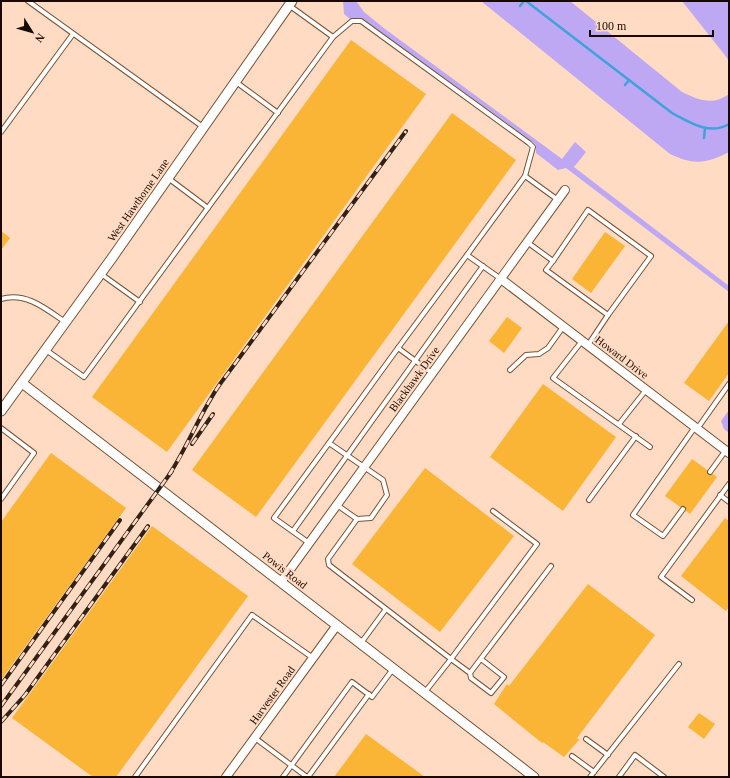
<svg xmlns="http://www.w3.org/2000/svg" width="730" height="778" viewBox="0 0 730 778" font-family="Georgia,serif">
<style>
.green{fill:#bea7f3}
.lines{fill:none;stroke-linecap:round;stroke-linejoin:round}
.stream{stroke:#3fa2db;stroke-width:2.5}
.building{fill:#fab536}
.service-casing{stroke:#785336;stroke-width:6}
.minor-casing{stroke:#785336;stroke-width:10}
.tertiary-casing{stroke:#785336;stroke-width:11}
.service{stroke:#fff;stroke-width:4}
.minor{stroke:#fff;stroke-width:8}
.tertiary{stroke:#fff;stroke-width:9}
.rail-casing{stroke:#312117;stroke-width:4}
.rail{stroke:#fedbc2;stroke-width:2.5;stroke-dasharray:8;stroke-linecap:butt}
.labels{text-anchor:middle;stroke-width:4;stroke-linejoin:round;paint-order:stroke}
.street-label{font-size:11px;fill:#180a02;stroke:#fedbc2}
</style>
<rect width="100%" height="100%" fill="#fedbc2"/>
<g class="green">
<path d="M343 1H356L364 12 385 29 562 159 575 142 586 152 574 167 729 286V292L566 168 558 170 536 153V145L530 140 363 19H350L344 14Z"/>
<path d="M481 1H570L682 92C698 100 713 106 729 94V152C706 164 693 165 670 154Z"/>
<path d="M682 1H729V61L724 54Z"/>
<path d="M729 410V433L724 429 721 421Z"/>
</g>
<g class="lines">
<g class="stream">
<path d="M526 1 672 113C689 122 710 136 729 124"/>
<path d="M520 6 524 1"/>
<path d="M625 85 629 80"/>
<path d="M704 138 705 128"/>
</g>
</g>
<g class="building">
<path d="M351 40 426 94 167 452 92 397Z"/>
<path d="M452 113 516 160 256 517 192 470Z"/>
<path d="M1 231 10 238 1 250Z"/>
<path d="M605 232 625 246 591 293 572 279Z"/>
<path d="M507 317 522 328 504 353 489 341Z"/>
<path d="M729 321V373L709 401 684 383Z"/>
<path d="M543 384 616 437 563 511 490 457Z"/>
<path d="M51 453 126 508 1 680V522Z"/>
<path d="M692 459 717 477 690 514 665 496Z"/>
<path d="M425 468 514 536 440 632 352 564Z"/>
<path d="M725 518 729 521V607L726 611 681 576Z"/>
<path d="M152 526 248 596 116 777H93L12 718Z"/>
<path d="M588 584 655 635 577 738 579 740 564 757 543 742 542 743 494 704 507 684 509 686Z"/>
<path d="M699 713 715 724 704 739 688 727Z"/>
<path d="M366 734 425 777H334Z"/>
</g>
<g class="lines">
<g class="service-casing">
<g id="service">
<path d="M28 1 203 127"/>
<path d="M333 37 352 21H361L529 143 533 147 525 176"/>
<path d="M236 82 278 113"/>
<path d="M1 132 73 34"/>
<path d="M168 178 208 208"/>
<path d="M527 242 553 261 546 270 608 315 588 345"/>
<path d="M553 261 588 210 651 256 608 315"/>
<path d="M101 274 140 302"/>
<path d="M501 279 467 255 525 176 558 200"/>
<path d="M1 299C26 292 45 308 65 322"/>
<path d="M582 341 553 378 650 447"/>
<path d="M46 350 84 377 333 37 290 6"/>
<path d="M510 370 526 355 539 354 548 348 563 327"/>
<path d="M432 373 398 348 467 255"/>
<path d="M619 424 646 390"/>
<path d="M1 428 34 453 1 499"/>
<path d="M697 429 729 384"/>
<path d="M710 472 726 450"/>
<path d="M720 495 729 502"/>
<path d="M589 500 636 436"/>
<path d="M337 505 357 519 371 518 387 495 383 480 329 443 398 348"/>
<path d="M683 509 663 536 633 515 695 427"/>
<path d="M493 511 537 544 451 659 470 673 551 566"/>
<path d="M357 519 328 559 329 565 451 659 425 692"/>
<path d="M293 531 483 266"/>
<path d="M309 543 274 518 329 443"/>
<path d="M692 600 661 577 729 484"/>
<path d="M361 643 386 609"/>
<path d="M470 673 471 678 491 693 504 677 481 659"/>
<path d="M255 738 307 777"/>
<path d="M586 739 608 755"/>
<path d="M572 756 594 772"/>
<path d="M135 777 252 615 313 658"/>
<path d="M283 777 352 682 372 697 393 669"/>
<path d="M308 777 369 694"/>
<path d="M590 777 679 664"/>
<path d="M619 777 635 755 664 777"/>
</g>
</g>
<g class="minor-casing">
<g id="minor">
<path d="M501 279 729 453"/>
<path d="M281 582 565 190"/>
<path d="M226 777 337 625"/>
</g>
</g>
<g class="tertiary-casing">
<g id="tertiary">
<path d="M22 383 534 777"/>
<path d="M1 411 112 258 292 1"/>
</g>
</g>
<use href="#service" class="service"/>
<use href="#minor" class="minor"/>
<use href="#tertiary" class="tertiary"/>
<g class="rail-casing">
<g id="rail">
<path d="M192 444 213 414"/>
<path d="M169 475C188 446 200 413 220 384L406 131"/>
<path d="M1 685 120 520"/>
<path d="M1 706 172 471"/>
<path d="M1 722 25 695 148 526"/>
</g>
</g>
<use href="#rail" class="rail"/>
</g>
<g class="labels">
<g class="street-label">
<text transform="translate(138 200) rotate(-55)" y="4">West Hawthorne Lane</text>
<text transform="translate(622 357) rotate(37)" y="4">Howard Drive</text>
<text transform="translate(414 379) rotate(-54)" y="4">Blackhawk Drive</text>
<text transform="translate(285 570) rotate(38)" y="4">Powis Road</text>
<text transform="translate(272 695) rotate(-54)" y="4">Harvester Road</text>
</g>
</g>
<rect width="730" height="778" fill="none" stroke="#180a02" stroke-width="4"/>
<g transform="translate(32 32) rotate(127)" stroke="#fedbc2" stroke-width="3" paint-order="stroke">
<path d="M0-3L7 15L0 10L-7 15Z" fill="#180a02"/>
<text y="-6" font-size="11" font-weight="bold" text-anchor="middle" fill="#180a02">N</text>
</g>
<path d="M590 30v6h123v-6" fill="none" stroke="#180a02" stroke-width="2"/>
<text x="596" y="30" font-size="12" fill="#180a02" stroke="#fedbc2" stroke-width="3" paint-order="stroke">100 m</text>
</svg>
